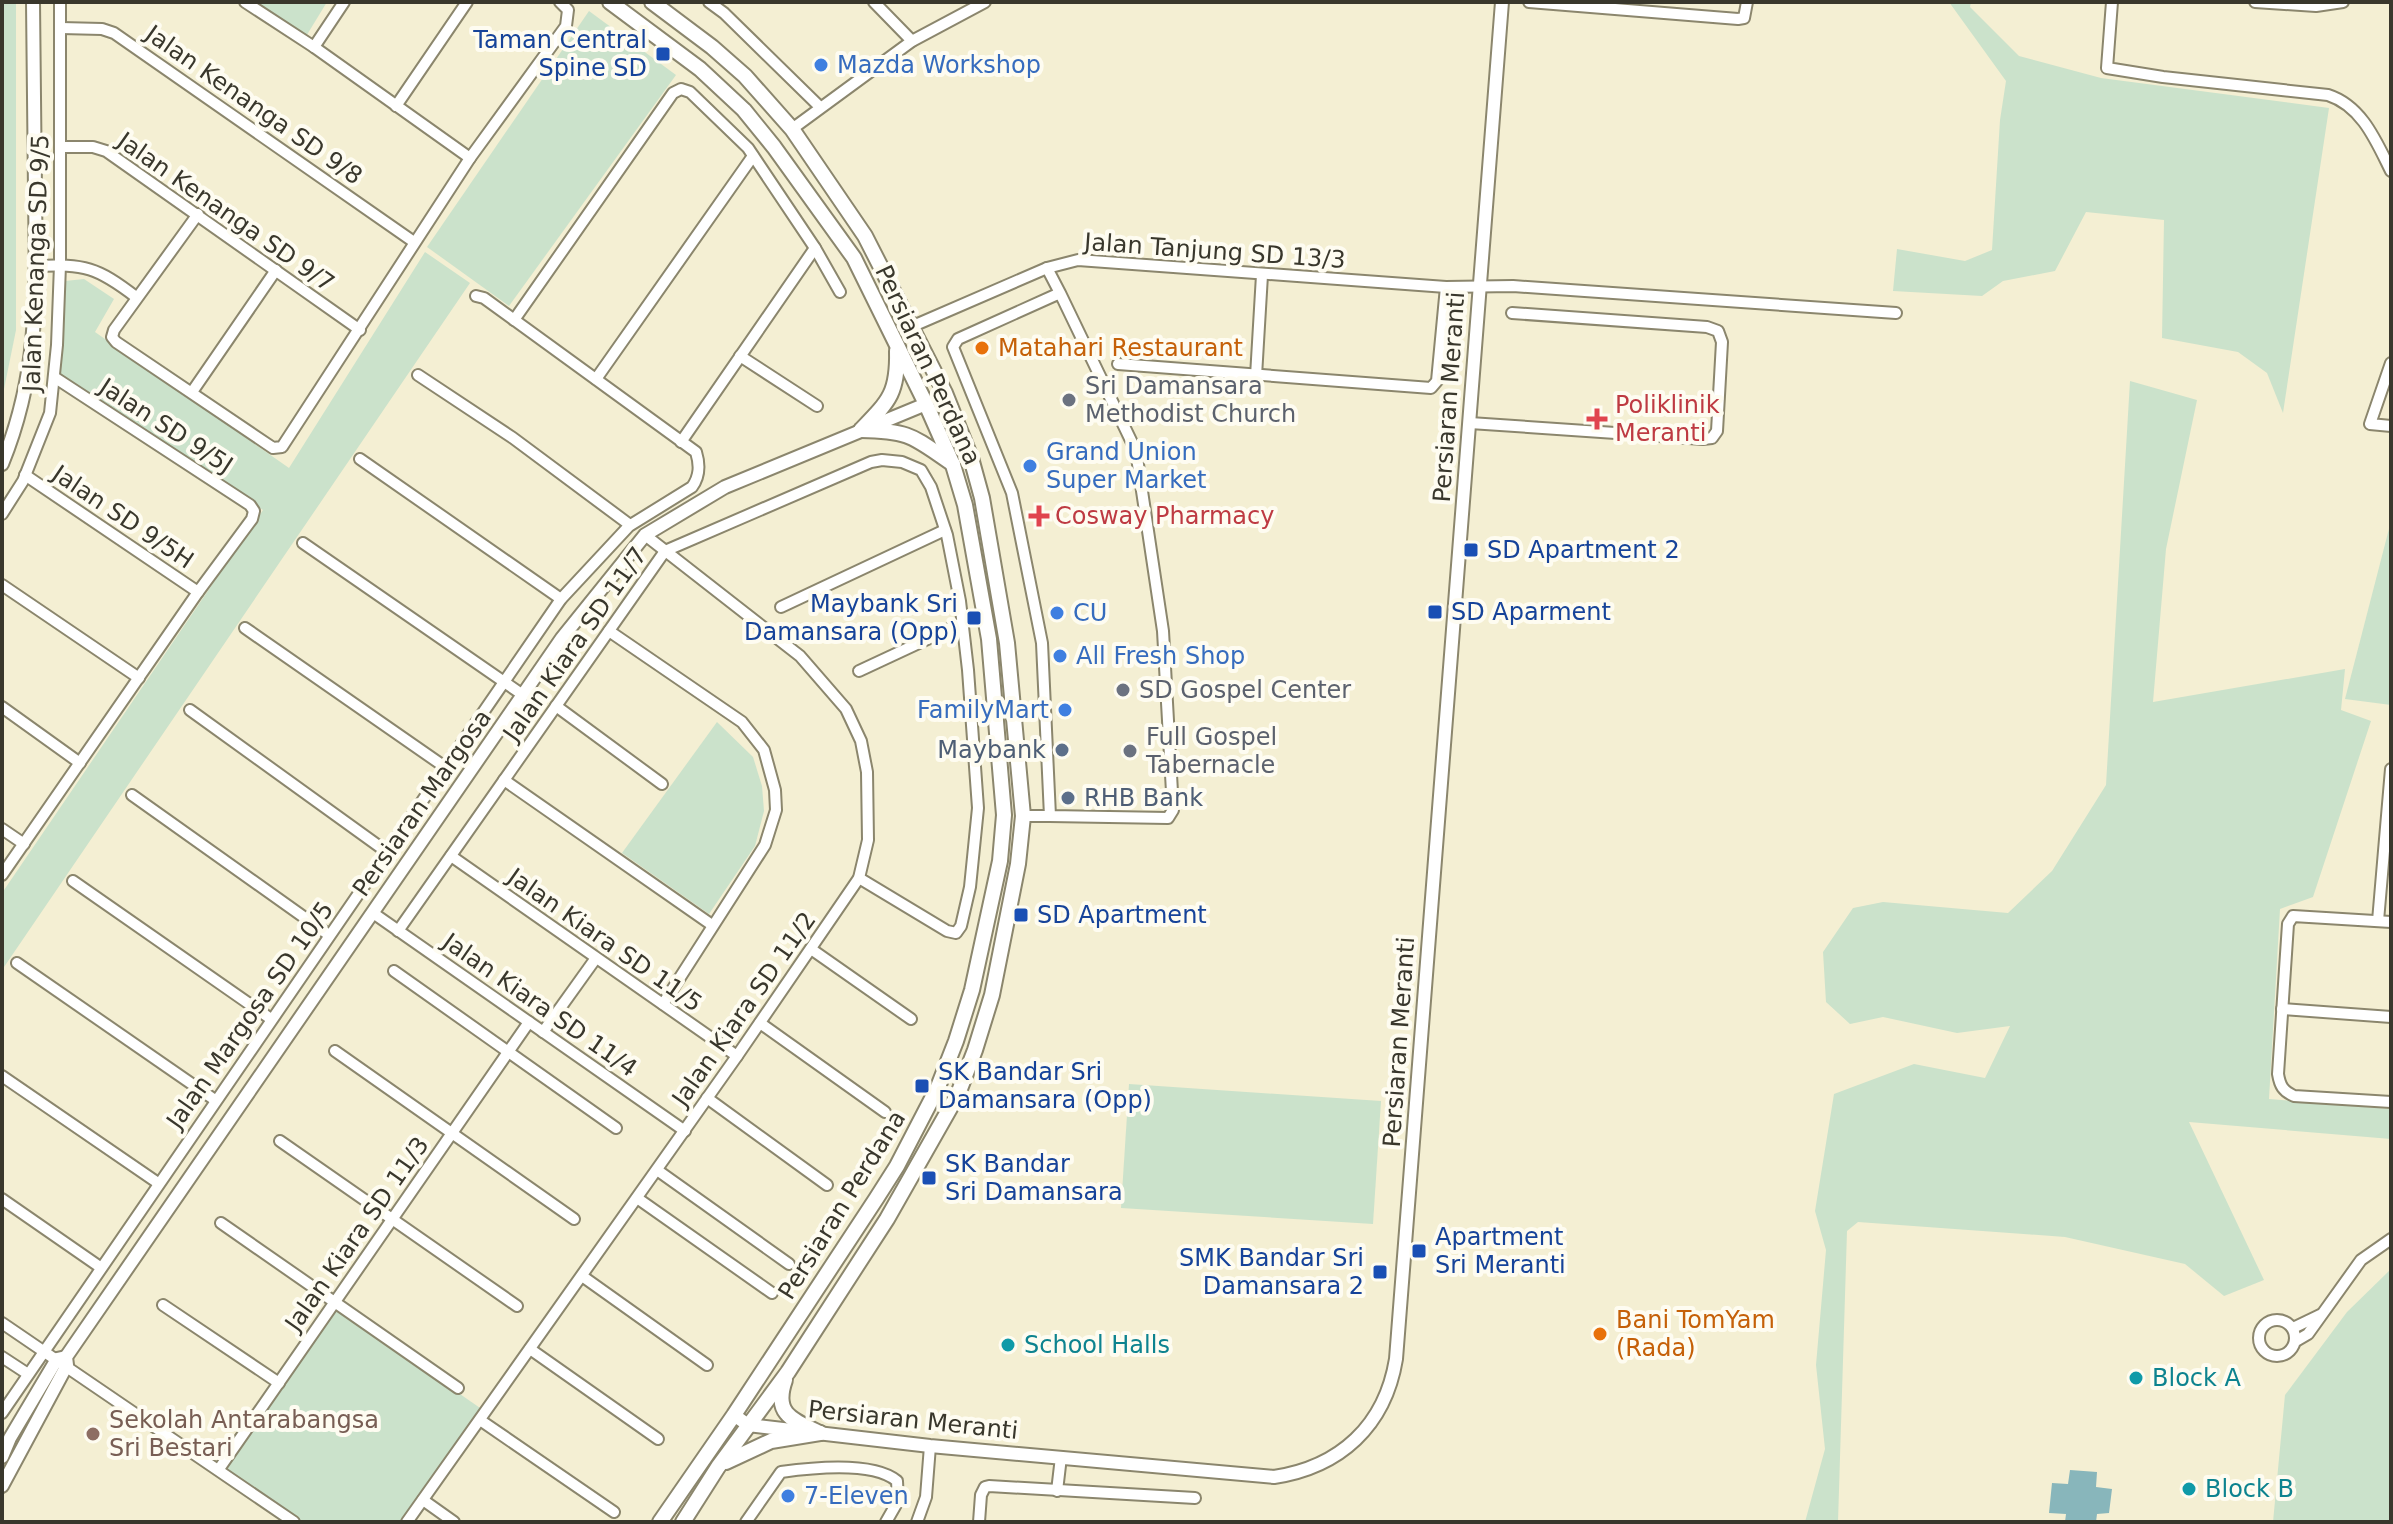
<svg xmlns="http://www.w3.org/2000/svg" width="2393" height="1524" viewBox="0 0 2393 1524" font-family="'DejaVu Sans',sans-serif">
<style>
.green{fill:#cbe2cb}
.water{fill:#88b6bb}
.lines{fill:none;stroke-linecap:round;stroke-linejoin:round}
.minor-casing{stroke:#8b866d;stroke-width:14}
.tertiary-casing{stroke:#8b866d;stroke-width:16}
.secondary-casing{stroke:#8b866d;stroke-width:18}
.minor{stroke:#fff;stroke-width:10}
.tertiary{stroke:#fff;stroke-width:12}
.secondary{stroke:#fff;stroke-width:14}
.transit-dot{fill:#1a4fb4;stroke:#fefcf1;stroke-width:3}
.shop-dot{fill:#3f7fe0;stroke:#fefcf1;stroke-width:3}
.food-dot{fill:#e8710a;stroke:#fefcf1;stroke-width:3}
.worship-dot{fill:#6b7280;stroke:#fefcf1;stroke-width:3}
.health-dot{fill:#e0444e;stroke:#fefcf1;stroke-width:3}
.service-dot{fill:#5c6f8a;stroke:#fefcf1;stroke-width:3}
.culture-dot{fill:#0f9aa8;stroke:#fefcf1;stroke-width:3}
.education-dot{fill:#8d6e63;stroke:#fefcf1;stroke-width:3}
.labels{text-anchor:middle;stroke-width:8;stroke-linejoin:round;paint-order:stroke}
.transit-label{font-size:24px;fill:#164399;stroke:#fefcf1;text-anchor:start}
.shop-label{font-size:24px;fill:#366cbe;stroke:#fefcf1;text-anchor:start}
.street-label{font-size:24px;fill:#39372c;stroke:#fefcf1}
.food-label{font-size:24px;fill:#c56008;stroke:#fefcf1;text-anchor:start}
.worship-label{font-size:24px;fill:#5b616d;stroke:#fefcf1;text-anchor:start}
.health-label{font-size:24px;fill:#be3a42;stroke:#fefcf1;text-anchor:start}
.service-label{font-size:24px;fill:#4e5e75;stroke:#fefcf1;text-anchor:end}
.culture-label{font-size:24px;fill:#0d838f;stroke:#fefcf1;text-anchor:start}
.education-label{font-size:24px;fill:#785e54;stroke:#fefcf1;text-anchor:start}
</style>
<rect width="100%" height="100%" fill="#f4efd3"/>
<g class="green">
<path d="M2 2H16V330L2 399Z"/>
<path d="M251 2H327L305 38Z"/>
<path d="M1949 2H1971L1970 7 2019 56 2101 78 2329 108 2283 413 2267 373 2238 352 2162 338 2164 220 2086 212 2055 271 2003 281 1982 296 1893 291 1897 249 1965 261 1992 250 2000 120 2006 81Z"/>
<path d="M589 11 676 75 509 306 427 247Z"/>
<path d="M425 252 470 283 2 970V893L263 510 60 374 65 281 84 279 114 299 95 332 289 468Z"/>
<path d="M2130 381 2197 400 2166 549 2153 702 2345 669 2341 710 2371 721 2313 897 2280 909 2269 1099 2391 1109V1139L2189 1122 2264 1280 2224 1296 2185 1264 2065 1237 1858 1222 1847 1231 1838 1522H1805L1825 1449 1816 1365 1826 1250 1815 1211 1834 1094 1914 1064 1985 1078 2010 1026 1957 1033 1883 1017 1850 1024 1826 1002 1823 952 1853 908 1883 902 2008 913 2052 871 2106 785Z"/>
<path d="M2391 521V705L2345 699Z"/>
<path d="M717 722 753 757 762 786 764 811 755 846 709 914 622 853Z"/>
<path d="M1129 1084 1381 1101 1373 1224 1121 1208Z"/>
<path d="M2391 1269V1522H2273L2285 1395 2347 1312Z"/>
<path d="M336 1308 483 1410 404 1522H301L223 1468Z"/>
</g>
<path class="water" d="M2070 1470 2097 1472 2096 1487 2112 1489 2109 1513 2097 1514 2096 1522H2065L2066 1514 2049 1513 2052 1483 2068 1484Z"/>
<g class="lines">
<g class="minor-casing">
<g id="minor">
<path d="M245 2 314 47 470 158"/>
<path d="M709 2 724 13 820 107"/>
<path d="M874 2 912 41"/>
<path d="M1529 2 1738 19 1744 18 1747 2"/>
<path d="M2112 2 2107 68 2163 77 2328 95C2362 106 2376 141 2391 171"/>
<path d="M2255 2 2316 6 2343 2"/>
<path d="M61 28 102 29 114 33 414 242"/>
<path d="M314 47 344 2"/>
<path d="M396 106 467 2"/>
<path d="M792 129 912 41 985 2"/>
<path d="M61 147H93L106 151 360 330"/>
<path d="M198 214 114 330 112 337 116 342 273 448 282 447 470 158 566 26 568 10 560 2"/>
<path d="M36 266C85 264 97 267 136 297"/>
<path d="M1047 268 1060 293 1136 451 1163 631 1173 810 1168 818 1050 816 1042 643 1012 493 953 347 958 339 1060 293"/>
<path d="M514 320 673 93 681 89 690 92 748 148 815 248 840 292"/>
<path d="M913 326 1047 268 1078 260 1446 287 1513 286 1896 313"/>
<path d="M740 356 817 406"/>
<path d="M2391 363 2370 424 2391 426"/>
<path d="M1118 364 1431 388 1437 381 1446 287"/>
<path d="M418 375 513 438 630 525"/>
<path d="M1256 376 1262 275"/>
<path d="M596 379 753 156"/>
<path d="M192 392 276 270"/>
<path d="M1470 423 1703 439 1712 438 1717 431 1722 342 1718 331 1707 327 1512 313"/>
<path d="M681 442 815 248"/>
<path d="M360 459 561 599"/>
<path d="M25 475 198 592"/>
<path d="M2 514 23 481 50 413 57 345 60 265V2"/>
<path d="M303 543 523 695"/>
<path d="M2 585 139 678"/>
<path d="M781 607 945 530"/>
<path d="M245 628 445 767"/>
<path d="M609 631 742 722 764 750 775 790 776 810 765 845 663 1004"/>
<path d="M859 671 964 622"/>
<path d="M556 706 662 784"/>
<path d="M2 707 80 763"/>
<path d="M190 710 387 852"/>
<path d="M504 780 712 925"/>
<path d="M132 795 329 935"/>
<path d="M1023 816H1050"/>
<path d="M2 829 24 844"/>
<path d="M451 856 737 1056"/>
<path d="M2 875 198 592 252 519 254 511 250 505 54 377"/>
<path d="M73 881 271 1019"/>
<path d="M373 913 685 1131"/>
<path d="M2378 921 2391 769"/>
<path d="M2391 922 2293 916 2288 924 2278 1074C2280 1086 2283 1091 2294 1096L2391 1102"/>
<path d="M398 931 665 551 871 462 882 460 902 462 921 470 931 487 947 535 960 601 968 670 978 808 970 887 961 926 956 933 947 931 859 878"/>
<path d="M811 949 911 1019"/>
<path d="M17 963 215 1100"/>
<path d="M394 971 616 1128"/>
<path d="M2282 1009 2391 1017"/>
<path d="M760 1023 885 1112"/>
<path d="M543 1032 596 958"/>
<path d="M335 1051 574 1219"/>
<path d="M2 1076 158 1183"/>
<path d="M707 1098 827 1185"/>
<path d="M280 1141 517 1306"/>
<path d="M657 1170 789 1264"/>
<path d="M637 1198 772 1293"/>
<path d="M2 1199 100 1267"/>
<path d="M221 1223 458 1388"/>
<path d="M582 1276 707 1365"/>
<path d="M163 1305 279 1383"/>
<circle cx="2277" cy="1338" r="18"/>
<path d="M2 1323 294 1522"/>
<path d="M2293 1328 2320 1315"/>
<path d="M2296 1341 2308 1334 2361 1260 2391 1239"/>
<path d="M530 1349 658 1439"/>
<path d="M2 1357 28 1374"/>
<path d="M2 1413 561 599 629 526 692 487C700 476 700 465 696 452L484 298 476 296"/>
<path d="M480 1420 614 1512"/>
<path d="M219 1469 529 1022"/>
<path d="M1057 1491 1061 1457"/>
<path d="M423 1500 454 1522"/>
<path d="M407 1522 737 1056 859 878 868 840 867 772 861 741 846 709 800 656 645 535"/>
<path d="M746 1522 781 1472C810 1468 873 1461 897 1481L898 1501 886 1522"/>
<path d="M917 1522 926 1497 930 1446"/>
<path d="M979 1522 981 1495 985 1487 989 1486 1195 1498"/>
</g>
</g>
<g class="tertiary-casing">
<g id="tertiary">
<path d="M2 464C40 371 36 291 35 192 34 129 34 65 33 2"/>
<path d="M734 1415 748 1425 930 1446 1274 1477C1340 1467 1385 1426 1396 1359L1502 2"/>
<path d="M2 1457 10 1438 57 1359 66 1357"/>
<path d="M2 1486 67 1365 66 1357 562 638 645 535 725 487 926 404"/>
</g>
</g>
<g class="secondary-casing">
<g id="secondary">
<path d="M610 2 700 69 744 110 774 147 854 258 926 404 953 465 965 505 989 639 1004 815 1000 861 972 990 956 1041 938 1087 897 1166 876 1199 734 1415 660 1522"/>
<path d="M652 2 712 47 745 76 792 129 865 236 945 393 971 458 982 498 1007 643 1023 816 1018 864 992 995 975 1050 958 1094 887 1219 788 1372 718 1467 683 1522"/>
<path d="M861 430C912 431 913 437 953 464"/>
<path d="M861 430C889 401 898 393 897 351"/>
<path d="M785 1380C773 1414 792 1420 820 1433"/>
<path d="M726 1462 771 1441 820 1433"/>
</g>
</g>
<use href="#minor" class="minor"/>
<use href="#tertiary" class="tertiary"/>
<use href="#secondary" class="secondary"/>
</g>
<g class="transit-dot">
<rect x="655" y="46" width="16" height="16" rx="4"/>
<rect x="1463" y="542" width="16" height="16" rx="4"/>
<rect x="1427" y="604" width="16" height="16" rx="4"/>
<rect x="966" y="610" width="16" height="16" rx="4"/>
<rect x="1013" y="907" width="16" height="16" rx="4"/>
<rect x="914" y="1078" width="16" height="16" rx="4"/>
<rect x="921" y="1170" width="16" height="16" rx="4"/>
<rect x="1411" y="1243" width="16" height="16" rx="4"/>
<rect x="1372" y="1264" width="16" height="16" rx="4"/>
</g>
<g class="shop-dot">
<circle cx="821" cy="65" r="8"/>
<circle cx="1030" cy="466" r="8"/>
<circle cx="1057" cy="613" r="8"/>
<circle cx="1060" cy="656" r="8"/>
<circle cx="1065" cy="710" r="8"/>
<circle cx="788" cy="1496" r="8"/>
</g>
<g class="food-dot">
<circle cx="982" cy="348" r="8"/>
<circle cx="1600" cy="1334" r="8"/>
</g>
<g class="worship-dot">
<circle cx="1069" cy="400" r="8"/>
<circle cx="1123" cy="690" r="8"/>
<circle cx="1130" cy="751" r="8"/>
</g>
<g class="health-dot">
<path d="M1593 407h8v8h8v8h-8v8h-8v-8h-8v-8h8z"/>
<path d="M1035 504h8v8h8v8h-8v8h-8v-8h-8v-8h8z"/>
</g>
<g class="service-dot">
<circle cx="1062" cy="750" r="8"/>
<circle cx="1068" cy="798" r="8"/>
</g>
<g class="culture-dot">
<circle cx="1008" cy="1345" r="8"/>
<circle cx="2136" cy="1378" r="8"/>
<circle cx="2189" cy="1489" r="8"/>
</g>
<circle class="education-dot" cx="93" cy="1434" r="8"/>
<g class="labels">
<g class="transit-label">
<text x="647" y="48" text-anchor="end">Taman Central<tspan x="647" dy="28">Spine SD</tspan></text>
<text x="1487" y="558">SD Apartment 2</text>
<text x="958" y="612" text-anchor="end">Maybank Sri<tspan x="958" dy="28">Damansara (Opp)</tspan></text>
<text x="1451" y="620">SD Aparment</text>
<text x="1037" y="923">SD Apartment</text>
<text x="938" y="1080">SK Bandar Sri<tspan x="938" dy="28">Damansara (Opp)</tspan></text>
<text x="945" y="1172">SK Bandar<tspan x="945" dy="28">Sri Damansara</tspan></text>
<text x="1435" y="1245">Apartment<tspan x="1435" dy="28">Sri Meranti</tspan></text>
<text x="1364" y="1266" text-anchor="end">SMK Bandar Sri<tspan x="1364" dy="28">Damansara 2</tspan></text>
</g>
<g class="shop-label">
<text x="837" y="73">Mazda Workshop</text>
<text x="1046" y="460">Grand Union<tspan x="1046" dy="28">Super Market</tspan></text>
<text x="1073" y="621">CU</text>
<text x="1076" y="664">All Fresh Shop</text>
<text x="1049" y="718" text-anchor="end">FamilyMart</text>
<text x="804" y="1504">7-Eleven</text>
</g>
<g class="street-label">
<text transform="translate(254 105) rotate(35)" y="8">Jalan Kenanga SD 9/8</text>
<text transform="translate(226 212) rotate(35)" y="8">Jalan Kenanga SD 9/7</text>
<text transform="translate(1215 251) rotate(4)" y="8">Jalan Tanjung SD 13/3</text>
<text transform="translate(36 263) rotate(-88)" y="8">Jalan Kenanga SD 9/5</text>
<text transform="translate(928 365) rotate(65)" y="8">Persiaran Perdana</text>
<text transform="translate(1449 397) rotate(-86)" y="8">Persiaran Meranti</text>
<text transform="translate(166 426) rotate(33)" y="8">Jalan SD 9/5J</text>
<text transform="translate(123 517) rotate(34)" y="8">Jalan SD 9/5H</text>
<text transform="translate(575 644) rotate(-55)" y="8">Jalan Kiara SD 11/7</text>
<text transform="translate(422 803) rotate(-55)" y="8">Persiaran Margosa</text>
<text transform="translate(605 940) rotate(35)" y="8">Jalan Kiara SD 11/5</text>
<text transform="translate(540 1005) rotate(35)" y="8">Jalan Kiara SD 11/4</text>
<text transform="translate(744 1009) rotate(-55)" y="8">Jalan Kiara SD 11/2</text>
<text transform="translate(250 1015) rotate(-55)" y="8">Jalan Margosa SD 10/5</text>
<text transform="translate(1399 1042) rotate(-86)" y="8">Persiaran Meranti</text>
<text transform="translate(842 1205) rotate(-58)" y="8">Persiaran Perdana</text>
<text transform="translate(357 1234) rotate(-55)" y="8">Jalan Kiara SD 11/3</text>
<text transform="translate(913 1420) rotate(6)" y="8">Persiaran Meranti</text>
</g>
<g class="food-label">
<text x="998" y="356">Matahari Restaurant</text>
<text x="1616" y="1328">Bani TomYam<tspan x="1616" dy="28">(Rada)</tspan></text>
</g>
<g class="worship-label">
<text x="1085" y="394">Sri Damansara<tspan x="1085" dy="28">Methodist Church</tspan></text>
<text x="1139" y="698">SD Gospel Center</text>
<text x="1146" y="745">Full Gospel<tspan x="1146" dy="28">Tabernacle</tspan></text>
</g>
<g class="health-label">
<text x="1615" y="413">Poliklinik<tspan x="1615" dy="28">Meranti</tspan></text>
<text x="1055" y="524">Cosway Pharmacy</text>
</g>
<g class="service-label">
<text x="1046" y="758">Maybank</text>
<text x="1084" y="806" text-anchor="start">RHB Bank</text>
</g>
<g class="culture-label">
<text x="1024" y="1353">School Halls</text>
<text x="2152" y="1386">Block A</text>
<text x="2205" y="1497">Block B</text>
</g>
<g class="education-label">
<text x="109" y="1428">Sekolah Antarabangsa<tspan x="109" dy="28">Sri Bestari</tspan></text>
</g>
</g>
<rect width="2393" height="1524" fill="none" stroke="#39372c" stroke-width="8"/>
</svg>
